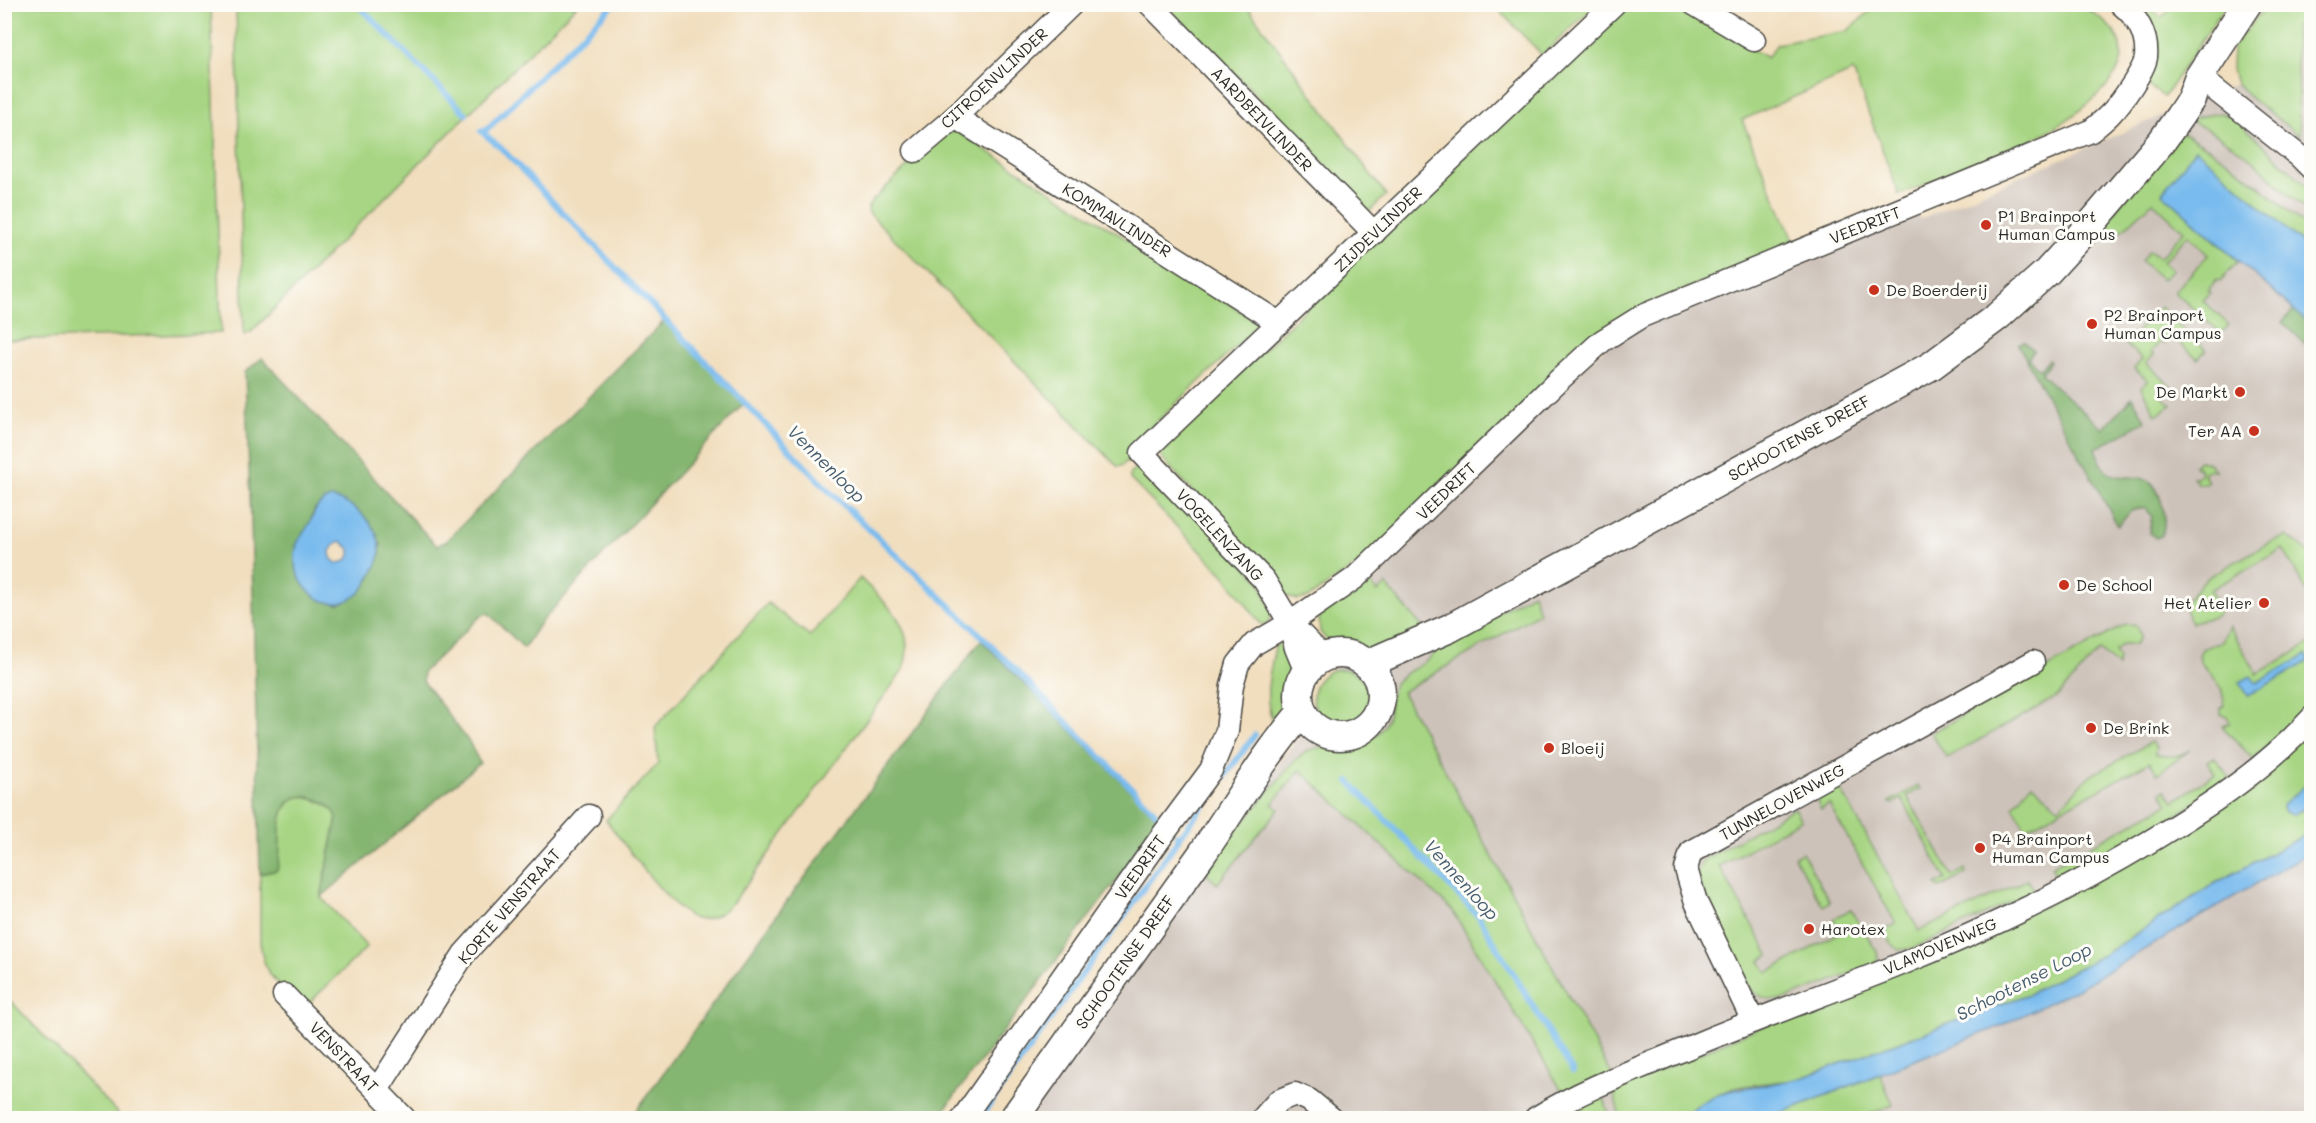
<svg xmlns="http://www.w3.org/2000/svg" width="2316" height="1123" viewBox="0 0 2316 1123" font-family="Mali,sans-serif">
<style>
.industrial{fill:#cdc2b9}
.green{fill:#a7d583;stroke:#698057;stroke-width:1.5}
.forest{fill:#85b671;stroke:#58704e;stroke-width:1.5;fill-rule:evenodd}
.water{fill:#79bbee;stroke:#52738c;stroke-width:1.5;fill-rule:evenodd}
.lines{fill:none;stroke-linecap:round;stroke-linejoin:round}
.stream{stroke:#79bbee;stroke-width:6}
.minor-casing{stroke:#494641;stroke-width:25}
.tertiary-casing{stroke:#494641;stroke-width:31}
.minor{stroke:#fff;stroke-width:22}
.tertiary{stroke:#fff;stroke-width:28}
.poi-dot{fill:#c8321e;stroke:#fdfcf7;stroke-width:2}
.labels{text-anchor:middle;stroke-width:6;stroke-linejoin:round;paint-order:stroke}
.street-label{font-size:16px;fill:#2b2b2b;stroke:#fdfcf7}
.poi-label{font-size:16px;fill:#2b2b2b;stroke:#fdfcf7;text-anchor:start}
.water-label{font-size:18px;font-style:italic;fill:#465d6f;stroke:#fdfcf7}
</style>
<rect width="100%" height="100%" fill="#fdfcf7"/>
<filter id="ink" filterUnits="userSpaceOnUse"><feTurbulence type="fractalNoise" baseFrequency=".0167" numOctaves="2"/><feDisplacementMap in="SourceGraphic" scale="12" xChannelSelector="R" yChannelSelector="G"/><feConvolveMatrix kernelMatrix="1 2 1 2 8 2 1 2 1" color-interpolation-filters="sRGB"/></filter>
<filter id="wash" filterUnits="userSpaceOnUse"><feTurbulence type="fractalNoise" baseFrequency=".008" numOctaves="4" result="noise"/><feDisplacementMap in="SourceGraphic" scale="24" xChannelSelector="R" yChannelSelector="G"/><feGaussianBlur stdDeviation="1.35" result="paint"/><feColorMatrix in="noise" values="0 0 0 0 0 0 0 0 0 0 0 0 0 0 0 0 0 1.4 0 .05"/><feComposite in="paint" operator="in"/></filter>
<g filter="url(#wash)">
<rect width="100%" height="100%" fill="#f1debe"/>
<path class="industrial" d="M2311 5V1118H1028L1330 692 1332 626 1547 395 1635 323 1916 215 1921 219 2240 82Z"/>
<g class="green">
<path d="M4 5H211L221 333 5 340Z"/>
<path d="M236 5V4L577 5 251 332 244 335Z"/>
<path d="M1165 5H1246L1386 195 1369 212 1304 142Z"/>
<path d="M1494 5H1596L1542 55Z"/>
<path d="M1625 5H1678L1767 58 1777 44 1847 31 1877 5H2080C2098 16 2122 30 2122 55 2122 65 2117 73 2111 80 2069 137 1965 168 1899 195L1853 71 1742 120 1795 245 1644 306 1364 560 1308 598 1297 600 1287 596 1161 457 1160 450 1420 198Z"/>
<path d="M2138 5H2144L2162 17 2174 5H2226L2164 97 2144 83Z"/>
<path d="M2267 5H2311V25L2295 26 2300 136 2247 95 2235 81 2232 69 2233 46Z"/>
<path d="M2222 113 2238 121 2311 190V215L2246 154 2209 130 2192 122 2196 117Z"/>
<path d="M956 131 1258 322V326L1127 450 1131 458 1121 466H1117L869 213 868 207 873 200 919 155 950 132Z"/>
<path d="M2179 132C2230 156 2269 195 2311 231V251L2196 150 2162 193 2238 261 2220 281 2217 279 2208 290 2210 293 2203 301 2229 325 2221 333 2174 292 2208 255 2188 235 2163 262 2172 270 2162 280 2141 261 2149 251 2160 258 2184 231 2153 202 2114 238 2101 228Z"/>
<path d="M2160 307 2206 350 2198 359 2171 335 2164 344 2161 341 2151 352 2154 355 2146 363 2172 387 2163 397 2172 405 2156 415 2141 387 2148 380 2134 369 2142 359 2125 344Z"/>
<path d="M1143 461 1260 581 1273 615 1265 626 1260 623 1224 575 1130 479V474Z"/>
<path d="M2199 461 2209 463 2215 471 2209 470 2204 472V476L2208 481 2206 484H2198L2193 477H2197L2201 473 2200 468 2194 466Z"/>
<path d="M2287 536 2311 555V593L2309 595 2283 549 2210 590 2221 611C2213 622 2201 617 2192 623L2183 605 2206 578 2269 543Z"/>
<path d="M1365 577 1378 592 1386 585 1425 630 1368 652 1339 645 1327 640 1320 632 1319 616Z"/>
<path d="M860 578C889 607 919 628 902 672L734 901C724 911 709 924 693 918 672 910 622 841 606 820L658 764 655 727 768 603 810 636Z"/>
<path d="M1533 593 1539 613 1402 692 1614 1079 1568 1101 1452 910 1300 770 1272 804 1279 809 1217 884 1204 870 1296 759C1300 757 1304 753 1307 751 1329 740 1350 757 1377 734 1395 720 1385 696 1398 680 1405 671 1416 669 1425 662 1432 657 1437 649 1445 644 1472 625 1504 610 1533 593Z"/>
<path d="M2126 624 2137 626 2140 637 2135 645H2122L2115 651 2119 658 2118 667 2100 650 2058 696 1947 758 1931 733Z"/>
<path d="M2229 626 2257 674 2311 643V701L2286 729 2253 759 2222 726 2230 723 2228 718 2221 714V708L2225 706C2223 696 2222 687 2215 679 2208 671 2201 666 2199 655L2202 649 2222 641Z"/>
<path d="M1278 644 1284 646 1296 669 1290 690 1289 711 1276 726C1261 703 1270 672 1275 647Z"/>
<circle cx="1341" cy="697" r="28"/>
<path d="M2311 726V781L2282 809 2292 815 2311 805V832L2214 884 2105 954 2029 994 1801 1078C1779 1084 1752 1082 1731 1089 1713 1095 1695 1106 1682 1118H1620L1613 1090 2044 906Z"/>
<path d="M2151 742 2156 748 2155 754C2169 758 2178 757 2190 750L2157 774 2150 762 2026 829 2013 806 2032 784 2059 808 2087 778Z"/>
<path d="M2214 757 2230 778C2177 816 2120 853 2059 879L2051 867 2168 804 2161 793 2165 789 2174 801 2215 774 2207 761Z"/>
<path d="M1839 786 1919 931 2027 880 2034 891 1914 948 1899 950 1893 946 1884 931 1896 924 1829 804 1821 809 1816 799Z"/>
<path d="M1918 786 1920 789 1907 796 1952 876 1965 870 1966 874 1939 888 1936 885 1946 879 1902 799 1891 804 1889 802Z"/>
<path d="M301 796C315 800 332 803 337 817L321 897 367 947 303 1009 269 974 263 959 260 943V874L277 870C284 847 269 805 301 796Z"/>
<path d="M1794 808 1801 820 1719 866 1769 955 1760 961 1767 973 1840 932 1833 919 1851 909 1877 952 1878 958 1874 965 1782 1000C1772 1000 1763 999 1755 993 1735 976 1708 902 1696 875L1703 860Z"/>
<path d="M1802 852 1830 902 1823 906 1794 856Z"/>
<path d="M5 995 122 1118H5Z"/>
<path d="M1880 1074 1893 1105 1860 1118H1768Z"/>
<path d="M1599 1095 1605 1101 1610 1118H1550Z"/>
</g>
<g class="forest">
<path d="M2300 303 2311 313V349L2282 322Z"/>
<path d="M666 319 746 401 540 623 524 648 488 613 482 615 423 672V681L469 742 480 763 321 897 337 817C331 801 298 787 287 805 274 827 284 848 277 870L260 874 251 521 245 372 262 358 437 546 446 541ZM315 508 381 544C377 573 366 593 338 604L302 582 295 566 296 546 310 523Z"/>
<path d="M2024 341 2034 351 2028 358 2040 370 2048 359 2050 361 2041 374 2103 429 2132 397 2146 421 2095 449C2099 457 2102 469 2109 473 2121 480 2136 475 2147 480 2161 486 2169 524 2161 536L2156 538 2149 533 2152 516 2145 507 2131 511 2118 526 2018 344Z"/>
<path d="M981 640 1155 815 1160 823 938 1118H631L771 923Z"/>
</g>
<g class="water">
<path d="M2196 149 2311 251V325L2162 193Z"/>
<path d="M331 498C358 502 390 536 377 564 372 574 366 588 357 595 325 620 288 582 296 548 297 539 305 532 309 524 316 511 315 503 331 498ZM341 541 350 549V556L344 562 336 563 331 558 330 551 335 544Z"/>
<path d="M2306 655 2309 661 2248 696 2240 682 2251 676 2256 683Z"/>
<path d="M2311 781V805L2292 815 2284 812 2282 807 2283 804Z"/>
<path d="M2311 832 2310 852 2077 989 1996 1028 1768 1118H1682C1721 1080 1754 1091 1801 1078L2029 994 2105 954 2214 884Z"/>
</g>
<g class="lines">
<g class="stream">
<path d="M357 4 466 114"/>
<path d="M481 131 502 149 828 490 988 642 1156 813"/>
<path d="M483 133 614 4"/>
<path d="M1349 781 1479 917 1573 1072"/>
<path d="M1177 835 1180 837 1255 735"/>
<path d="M980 1118 1180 837"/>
</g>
</g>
</g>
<g filter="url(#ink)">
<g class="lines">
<g class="minor-casing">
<g id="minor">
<path d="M1150 4 1374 233"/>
<path d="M1694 4 1754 40"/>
<path d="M2199 77 2299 156 2312 169"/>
<path d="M955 117 1279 323"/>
<path d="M915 151 955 117 1072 4"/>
<path d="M1290 625 1296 648 1306 672"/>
<path d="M1324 658 1290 623 1264 580 1142 453 1614 4"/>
<path d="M284 995 404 1118"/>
<path d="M1753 1021 1696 902 1686 869 1691 852 2033 662"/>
<path d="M377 1090 464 954 589 816"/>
<path d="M963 1118 1162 836 1211 770 1227 731 1232 685 1238 664 1254 644 1290 623 1355 578 1559 380 1602 341 1642 316 2091 131C2098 125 2106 119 2112 112 2121 103 2145 69 2146 57 2148 35 2137 17 2121 4"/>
<path d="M1263 1118 1278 1101 1295 1094 1309 1100 1331 1118"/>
<path d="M1536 1118C1588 1086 1648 1065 1704 1041 1767 1015 1831 992 1894 967 1984 931 2072 889 2154 839 2212 804 2266 768 2312 718"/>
</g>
</g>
<g class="tertiary-casing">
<g id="tertiary">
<circle cx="1340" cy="695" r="41"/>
<path d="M1367 664 1450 628 1931 366 1997 317 2047 272 2091 224 2162 141 2179 117 2191 99 2199 77 2247 4"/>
<path d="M1014 1118C1076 1030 1139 942 1202 854 1235 806 1264 756 1302 712"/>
</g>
</g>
<use href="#minor" class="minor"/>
<use href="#tertiary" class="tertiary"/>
</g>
</g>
<g class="poi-dot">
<circle cx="1986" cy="225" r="6"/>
<circle cx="1874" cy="290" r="6"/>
<circle cx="2092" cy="324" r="6"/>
<circle cx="2240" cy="392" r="6"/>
<circle cx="2254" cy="431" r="6"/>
<circle cx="2064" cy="585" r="6"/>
<circle cx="2264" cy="603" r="6"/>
<circle cx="2091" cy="728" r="6"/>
<circle cx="1549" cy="748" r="6"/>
<circle cx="1980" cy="848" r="6"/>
<circle cx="1809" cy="929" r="6"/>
</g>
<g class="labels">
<g class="street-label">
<text transform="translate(994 78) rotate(-43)" y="6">CITROENVLINDER</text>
<text transform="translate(1262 119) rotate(46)" y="6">AARDBEIVLINDER</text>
<text transform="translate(1117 220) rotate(32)" y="6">KOMMAVLINDER</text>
<text transform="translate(1865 225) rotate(-22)" y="6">VEEDRIFT</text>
<text transform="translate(1378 229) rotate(-44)" y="6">ZIJDEVLINDER</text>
<text transform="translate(1799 438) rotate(-29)" y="6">SCHOOTENSE DREEF</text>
<text transform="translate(1446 491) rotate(-44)" y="6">VEEDRIFT</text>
<text transform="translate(1220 535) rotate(47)" y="6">VOGELENZANG</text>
<text transform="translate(1782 802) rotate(-29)" y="6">TUNNELOVENWEG</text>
<text transform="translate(1140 867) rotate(-55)" y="6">VEEDRIFT</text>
<text transform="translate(509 906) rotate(-49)" y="6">KORTE VENSTRAAT</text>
<text transform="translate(1940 946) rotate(-23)" y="6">VLAMOVENWEG</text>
<text transform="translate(1125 962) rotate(-55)" y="6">SCHOOTENSE DREEF</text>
<text transform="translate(344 1057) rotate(46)" y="6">VENSTRAAT</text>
</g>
<g class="poi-label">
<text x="1998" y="222">P1 Brainport<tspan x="1998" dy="18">Human Campus</tspan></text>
<text x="1886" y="296">De Boerderij</text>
<text x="2104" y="321">P2 Brainport<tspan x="2104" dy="18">Human Campus</tspan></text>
<text x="2228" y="398" text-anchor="end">De Markt</text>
<text x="2242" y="437" text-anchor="end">Ter AA</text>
<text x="2076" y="591">De School</text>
<text x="2252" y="609" text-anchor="end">Het Atelier</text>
<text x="2103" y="734">De Brink</text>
<text x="1561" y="754">Bloeij</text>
<text x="1992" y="845">P4 Brainport<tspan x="1992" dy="18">Human Campus</tspan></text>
<text x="1821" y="935">Harotex</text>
</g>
<g class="water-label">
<text transform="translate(826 464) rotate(45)" y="6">Vennenloop</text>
<text transform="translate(1461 880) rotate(48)" y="6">Vennenloop</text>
<text transform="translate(2024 982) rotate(-27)" y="6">Schootense Loop</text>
</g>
</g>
<rect width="2316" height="1123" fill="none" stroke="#fdfcf7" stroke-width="24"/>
</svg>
